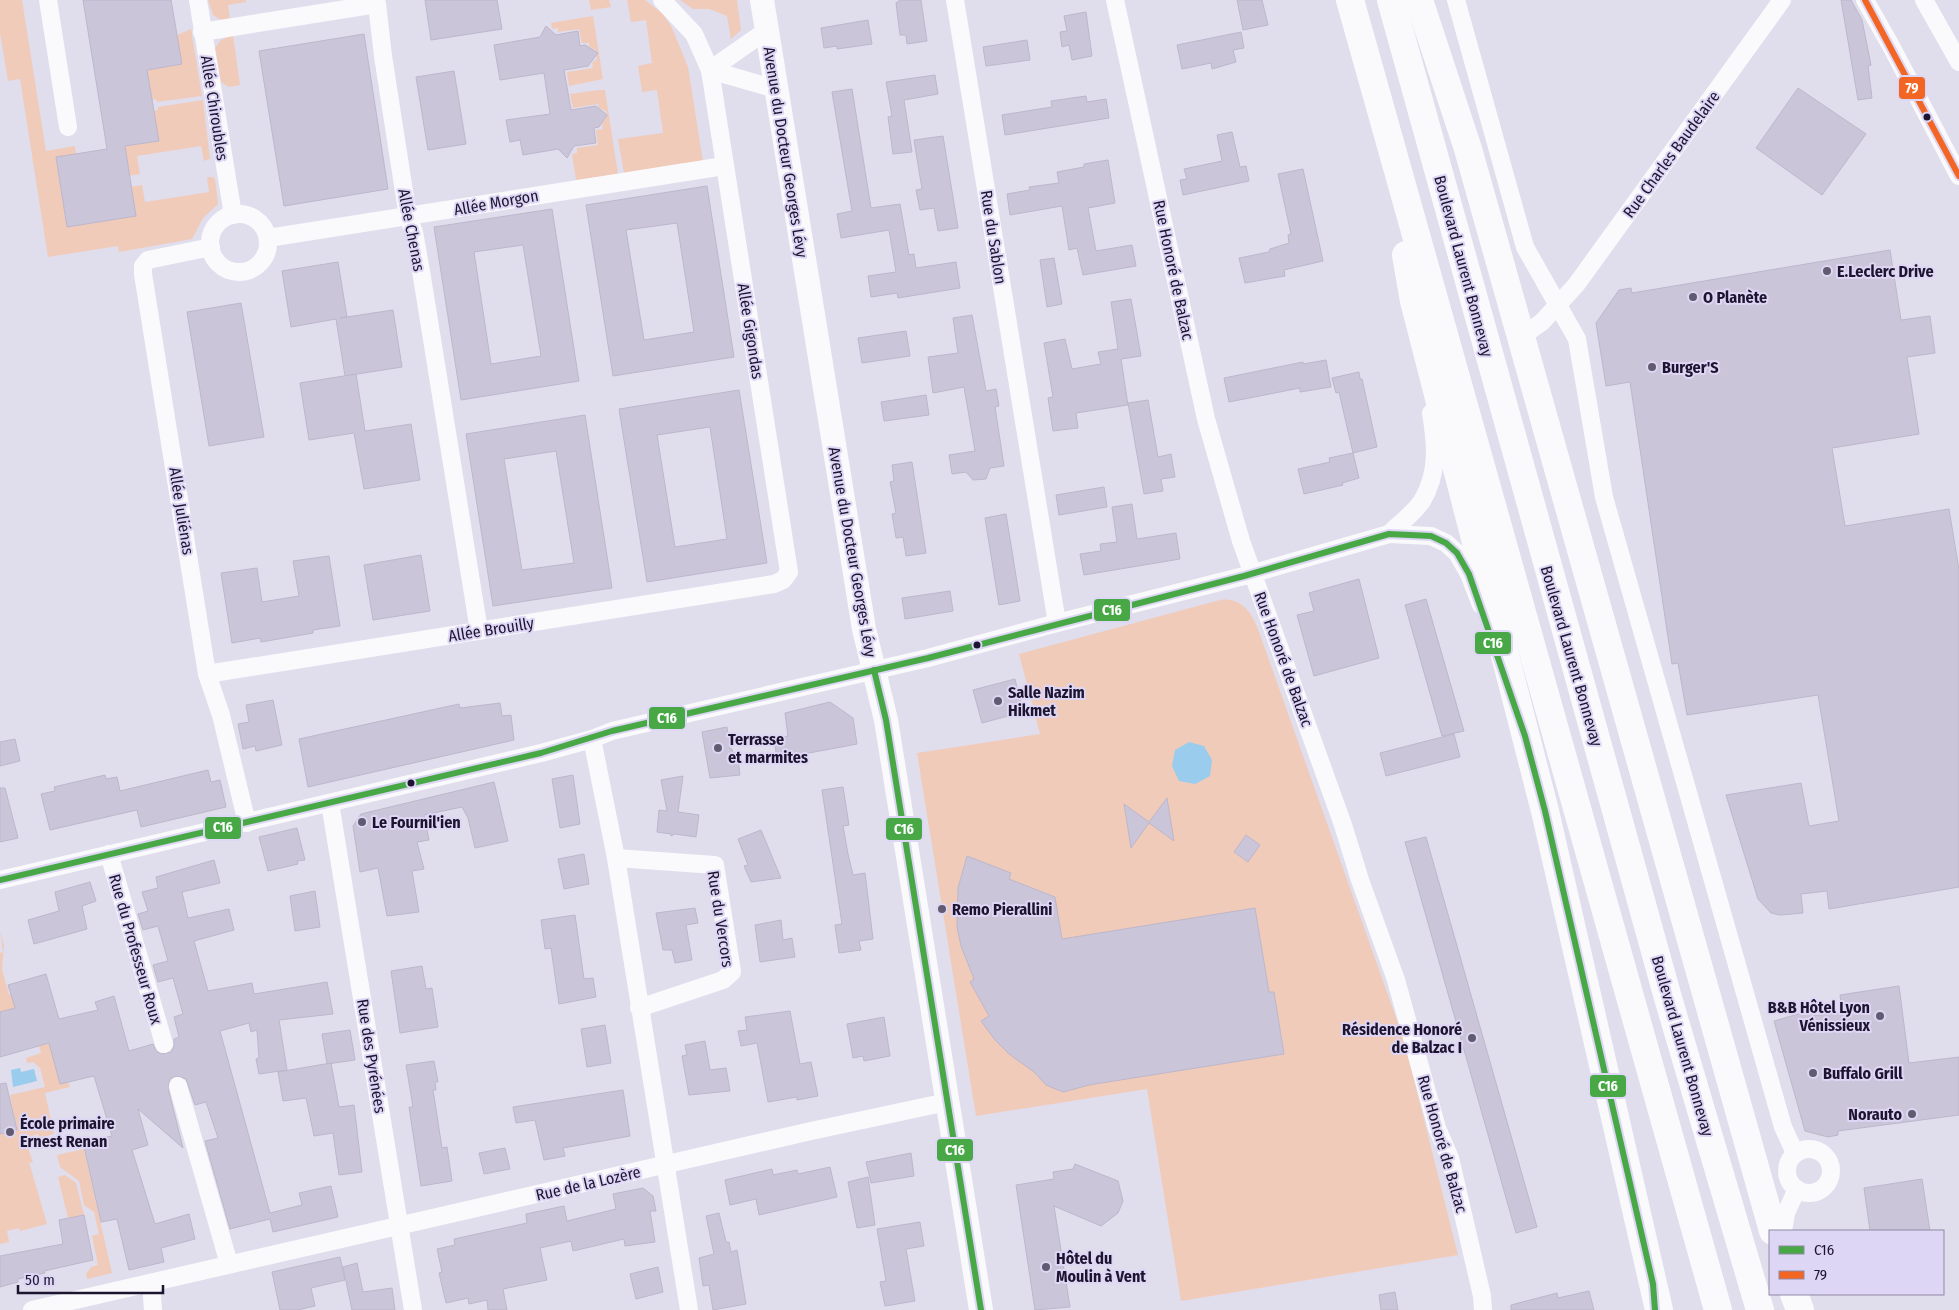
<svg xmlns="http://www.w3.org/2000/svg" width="1959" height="1310" viewBox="0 0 1959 1310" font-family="'Fira Sans Condensed',sans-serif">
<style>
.green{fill:#f1cbb9}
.water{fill:#9accee}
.building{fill:#cbc5da;stroke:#bcb7cb;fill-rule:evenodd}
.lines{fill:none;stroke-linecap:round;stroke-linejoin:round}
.street{stroke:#fafafc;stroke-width:18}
.secondary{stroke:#fafafc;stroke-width:24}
.highway{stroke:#fafafc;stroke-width:28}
.bus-1-casing{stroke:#ddd6f4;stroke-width:10}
.bus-2-casing{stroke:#ddd6f4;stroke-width:10}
.bus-1{stroke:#47a845;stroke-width:6}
.bus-2{stroke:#f26522;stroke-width:6}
.bus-dot{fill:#1d1530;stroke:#ddd6f4;stroke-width:2}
.poi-dot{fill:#615b72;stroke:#ddd6f4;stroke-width:2}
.labels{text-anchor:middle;stroke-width:4;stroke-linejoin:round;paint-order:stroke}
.street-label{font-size:16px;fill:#1d1530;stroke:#ddd6f4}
.poi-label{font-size:16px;font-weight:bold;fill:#1d1530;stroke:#ddd6f4;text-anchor:start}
.line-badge{stroke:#ddd6f4;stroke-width:2}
.badge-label{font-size:14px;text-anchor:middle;font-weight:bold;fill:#fff}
</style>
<rect width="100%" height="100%" fill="#e0dded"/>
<g class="green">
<path d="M0 0H22L46 151 75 146 76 154 56 157 67 227 136 216 131 187 142 185 145 202 209 192 207 177H212L215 179 218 204 203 218 192 239 119 252 118 246 48 257 20 79 8 81 0 33Z"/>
<path d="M208 0H246V2L228 5 230 20H221L213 15Z"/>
<path d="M589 0H609L611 7 591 10Z"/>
<path d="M627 0H645L663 14 672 28 688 67 703 162 685 168 684 163 624 173 618 139 663 133 657 90 642 92 638 66 652 63 646 20 631 22Z"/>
<path d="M680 0H737L741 30 731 39 727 16 709 9H693Z"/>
<path d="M593 16 603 79 569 86 567 72 593 68 592 63 597 59 596 50 589 47V43H582L579 29 558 32V28L552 29 551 23Z"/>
<path d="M191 29 202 96 157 102 156 99 152 100 147 70 181 64 177 35Z"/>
<path d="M233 35 240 85 229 87 221 82 215 48 221 40Z"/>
<path d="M599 90H605L618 174 576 180 572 154 577 153V148L598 145 596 130 603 129 602 124 607 115 606 111 599 108 598 104 573 108 570 94Z"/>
<path d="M203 100 210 159 204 161 201 146 137 156 140 174 129 176 125 146 158 141 154 111 158 110V107Z"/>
<path d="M1220 600C1240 597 1251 611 1258 629L1404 1040 1458 1255 1181 1301 1147 1089 976 1116 917 753 1040 734 1019 654Z"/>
<path d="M0 931 4 946 2 969 9 995 22 992 19 1007 0 1012V953L3 952Z"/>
<path d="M44 1024 70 1087 45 1093 54 1134 39 1138 38 1134 25 1138 33 1163 29 1162 47 1224 20 1231 19 1228 7 1231 9 1242 0 1244V1134L17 1130 10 1095 45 1087 40 1068 33 1062 27 1063 26 1058 41 1053 36 1036Z"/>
<path d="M84 1149 112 1273 87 1279 86 1274 91 1267 98 1265 92 1236 99 1234 94 1212 84 1205 79 1181 60 1167 57 1155Z"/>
<path d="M65 1175 76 1183 84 1215 68 1218 58 1177Z"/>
</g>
<g class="water">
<path d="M1189 742 1204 746 1212 760 1210 776 1195 784 1179 781 1172 766 1175 750Z"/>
<path d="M20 1068 21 1072 34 1069 37 1081 13 1087 11 1070Z"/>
</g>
<g class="building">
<path d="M83 0H171L182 64 147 70 159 141 125 146 136 216 67 227 56 157 107 149Z"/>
<path d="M425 0H497L502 29 431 40Z"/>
<path d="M900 0H921L927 41 907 44 906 35H900L896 3Z"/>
<path d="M1237 0H1262L1268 25 1243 30Z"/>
<path d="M1841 0H1851L1862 20 1871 65 1868 66 1872 98 1858 100Z"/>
<path d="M1086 12 1092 56 1072 60 1069 45 1062 47 1060 32 1067 31 1064 16Z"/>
<path d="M868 20 872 44 837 49V46L824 48 821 28Z"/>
<path d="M546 26 556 35 578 31 580 46 585 45 598 53 588 66 564 70 571 110 596 106 607 115 599 127 594 128 596 143 574 146 567 158 558 149 523 155 520 140 510 142 506 120 550 114 544 73 500 80 494 45 540 37Z"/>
<path d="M1241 32 1244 48 1233 50 1236 62 1212 69 1211 63 1182 69 1177 45Z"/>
<path d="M364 34 388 189 284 206 259 51Z"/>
<path d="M1027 40 1030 60 986 66 983 47Z"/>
<path d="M454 71 466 144 428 150 416 77Z"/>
<path d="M935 75 938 94 904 100 912 152 893 154 888 117 892 116 886 82Z"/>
<path d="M1798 88 1866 134 1822 195 1756 148Z"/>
<path d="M852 89 871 208 900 204 909 255 914 254 916 268 956 262 960 288 898 298 897 293 871 297 868 276 896 272 889 230 841 238 837 214 852 211 832 92Z"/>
<path d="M1086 96 1087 102 1106 99 1109 118 1005 135 1002 115 1052 107 1051 101Z"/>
<path d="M1232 132 1240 167 1246 166 1249 181 1183 195 1180 180 1187 179 1184 169 1222 161 1217 135Z"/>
<path d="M943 136 958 228 938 231 934 208 920 210 916 190 922 189 914 140Z"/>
<path d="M1108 160 1115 203 1088 208 1096 251 1132 245 1136 266 1083 275 1077 248 1069 250 1062 206 1010 215 1007 194 1030 190 1029 187 1059 183 1057 172 1084 167V164Z"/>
<path d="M1303 169 1323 261 1284 270 1285 276 1245 283 1239 258 1269 252 1270 249 1289 243 1288 235 1291 234 1278 174Z"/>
<path d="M707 186 734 357 613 376 586 205ZM677 223 694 332 644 340 626 230Z"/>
<path d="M552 209 579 381 461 400 434 227ZM523 245 541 356 491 364 474 252Z"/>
<path d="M1890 250 1901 320 1930 316 1935 353 1907 357 1919 434 1832 448 1845 526 1949 509 1959 570V887L1829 909 1827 891 1801 894 1803 913 1780 915 1771 913 1758 899 1726 795 1801 783 1809 826 1839 821 1818 695 1687 715 1678 663 1672 664 1630 382 1606 386 1596 323 1619 290 1631 288 1632 293Z"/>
<path d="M1054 258 1062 304 1047 307 1040 260Z"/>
<path d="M338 262 347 317 340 318 393 310 402 367 345 376 336 319 291 327 282 271Z"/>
<path d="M1131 299 1141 356 1121 359 1128 405 1076 413 1078 428 1053 431 1048 398 1053 397 1044 343 1065 339 1072 369 1101 364 1098 352 1118 349 1111 302Z"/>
<path d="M241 303 264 437 209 446 187 312Z"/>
<path d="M972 315 986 391 996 389 999 406 995 407 1004 466 990 468 986 479 973 480 966 472 952 474 949 455 975 451 964 387 933 393 928 357 958 353 953 318Z"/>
<path d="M906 331 910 356 862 363 858 338Z"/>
<path d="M1326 360 1331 387 1300 392V388L1229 402 1224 378 1303 362V364Z"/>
<path d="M1359 372 1360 379H1362L1377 447 1353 453 1339 392 1336 393 1332 378Z"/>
<path d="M356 374 365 431 411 424 420 480 364 489 354 433 309 440 300 383Z"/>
<path d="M739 390 767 563 647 582 619 409ZM710 427 727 539 675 547 657 435Z"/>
<path d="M926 395 929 415 884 421 881 402Z"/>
<path d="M1148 400 1158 457 1171 454 1175 477 1161 479 1163 491 1144 494 1128 403Z"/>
<path d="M585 415 612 588 493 606 466 434ZM556 451 574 563 522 570 504 459Z"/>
<path d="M1353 453 1359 478 1342 483 1343 485 1304 494 1298 469 1330 462 1329 458Z"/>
<path d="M912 462 926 553 906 556 903 537 896 538 892 514 896 513 890 482 894 481 892 465Z"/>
<path d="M1104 487 1107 507 1059 515 1056 495Z"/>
<path d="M1132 504 1137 539 1176 533 1180 559 1084 575 1080 554 1101 551 1100 544 1117 542 1112 507Z"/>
<path d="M1006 514 1020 601 999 605 985 518Z"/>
<path d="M421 555 430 611 373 620 364 565Z"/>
<path d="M329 556 340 626 313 630V633L261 642 260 638 232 643 221 573 257 568 262 602 299 596 293 561Z"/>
<path d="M1359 579 1379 658 1314 676 1297 615 1314 611 1309 593Z"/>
<path d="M950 591 953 611 905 619 902 598Z"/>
<path d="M1426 599 1464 731 1442 736 1405 605Z"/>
<path d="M1015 679 1023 712 982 723 973 690Z"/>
<path d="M273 700 282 745 256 751 255 746 243 749 238 724 249 722 246 705Z"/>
<path d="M830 702 853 718 857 744 777 759 774 739 788 736 785 713Z"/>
<path d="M500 703 502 716 511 715 514 740 308 787 299 739 459 704 460 708Z"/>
<path d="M727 727 730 749H732L733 753 737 752 740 775 710 778 702 732Z"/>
<path d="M1454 734 1460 757 1386 776 1380 753Z"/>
<path d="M15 739 20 761 0 766V742Z"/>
<path d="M208 770 211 782 220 780 226 807 141 827 137 810 50 830 41 794 55 791 54 787 105 775 106 779 117 777 120 791Z"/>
<path d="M573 775 580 824 560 828 552 779Z"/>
<path d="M683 776 678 812 699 815 696 837 675 834 671 836V834L657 832 659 810 667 811 661 780Z"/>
<path d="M494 782 508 841 475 848 468 818 462 807 424 815 429 840 417 842 424 869 412 871 419 912 387 916 378 868 360 872 353 826 361 814Z"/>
<path d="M843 787 849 825 843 826 848 854 853 875 865 873 873 939 859 941 861 950 839 953 835 925 842 924 822 790Z"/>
<path d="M0 788H5L18 838 0 842Z"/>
<path d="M1167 798 1174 841 1149 823 1131 848 1124 804 1149 822Z"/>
<path d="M297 828 305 860 297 861 298 864 268 871 259 837Z"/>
<path d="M761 830 781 878 751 882 744 866 748 865 738 839Z"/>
<path d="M1246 835 1260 845 1248 862 1234 852Z"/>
<path d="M1426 837 1537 1227 1516 1233 1405 842Z"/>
<path d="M584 854 589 884 564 889 558 859Z"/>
<path d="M967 856 1011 873 1009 879 1055 897 1062 939 1255 908 1269 992H1274L1284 1054 1089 1085 1063 1092 1046 1085 1034 1072 1009 1054 995 1040 981 1021 989 1016 970 982 974 979 961 946 957 927 958 888Z"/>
<path d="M214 860 220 883 182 892 188 918 229 909 234 930 194 941 208 991 252 983 254 994 327 982 333 1014 279 1020 287 1070 259 1074 256 1059 259 1058 257 1030 251 1032 249 1023 220 1031 270 1213 302 1205 299 1193 331 1186 338 1217 273 1232 270 1219 230 1229 205 1141 218 1138 206 1102 195 1105 186 1079 176 1076 170 1079 168 1088 183 1148 138 1109 148 1145 132 1150 155 1224 189 1214 195 1239 161 1248 164 1262 129 1270 117 1219 101 1222 83 1142 112 1136 94 1076 60 1084 49 1043 0 1057V1012L15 1008 8 985 46 974 59 1019 98 1010 95 1002 114 996 129 1051 153 1044 156 1051 161 1054 171 1052 174 1046V1039L179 1037 174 1017 183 1014 173 978 158 982 153 965 168 961 158 926 143 930 138 914 148 911 142 892 158 888 156 877Z"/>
<path d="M90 882 96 901 82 906 87 929 34 944 28 920 59 911 55 892Z"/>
<path d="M315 891 320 927 295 931 290 896Z"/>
<path d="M695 908 698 923 686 925 692 960 675 963 672 950H663L656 913Z"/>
<path d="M575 915 584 979 593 978 596 997 559 1004 551 948 545 949 541 920Z"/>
<path d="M781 920 783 940 792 938 795 957 760 962 755 925Z"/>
<path d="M422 966 426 989 432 988 438 1027 400 1033 391 971Z"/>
<path d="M1899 986 1909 1063 1959 1057V1115L1838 1131V1135L1828 1137 1805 1131 1774 1021 1812 1010 1813 1016 1842 1012 1840 995Z"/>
<path d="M790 1011 800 1064 811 1062 818 1096 797 1100V1097L768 1102 757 1043 741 1046 738 1031 747 1030 745 1017Z"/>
<path d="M884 1017 890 1056 864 1061 863 1056 853 1058 847 1024Z"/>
<path d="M605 1025 611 1063 587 1067 581 1029Z"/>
<path d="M350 1030 355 1060 327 1064 322 1034Z"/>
<path d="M705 1041 710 1070 726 1068 730 1091 689 1095 682 1056 687 1055 685 1045Z"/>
<path d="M434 1061 438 1082H435L436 1090H433L442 1148 447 1147 452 1181 421 1186 409 1107H413L406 1065Z"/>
<path d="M331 1063 339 1107 354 1105 362 1172 339 1175 333 1133 314 1136 306 1098 283 1101 278 1072Z"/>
<path d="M6 1083 17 1130 0 1134V1084Z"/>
<path d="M623 1090 630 1136 563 1148 565 1156 544 1160 535 1120 516 1123 513 1107Z"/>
<path d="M505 1148 510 1169 484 1174 479 1153Z"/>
<path d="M911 1153 914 1176 871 1183 866 1162Z"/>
<path d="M1075 1164 1118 1181 1123 1201 1118 1213 1101 1226 1054 1206 1070 1307 1035 1310 1016 1185 1054 1179 1053 1172 1073 1169Z"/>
<path d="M830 1167 837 1197 759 1215 756 1199 730 1205 725 1180 772 1169 773 1175 797 1170 798 1174Z"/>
<path d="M868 1177 875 1225 857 1228 848 1182Z"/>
<path d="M1922 1179 1930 1231H1870L1864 1188Z"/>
<path d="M643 1188 653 1196 656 1211H650L655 1242 625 1246 624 1239 573 1251 571 1241 540 1248 547 1280 503 1289 507 1310H488L487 1300 469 1304 468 1298 446 1303 439 1273 442 1272 437 1249 455 1245 454 1239 527 1223 526 1214 564 1206 567 1221 616 1209 613 1194Z"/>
<path d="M719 1213 726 1242H729L731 1252 737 1250 746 1304 713 1310 709 1285 703 1286 699 1258 714 1254 706 1216Z"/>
<path d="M84 1215 93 1260 44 1271 45 1273 18 1279V1282L0 1287V1256L63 1244 59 1220Z"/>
<path d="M920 1222 924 1246 906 1249 915 1301 885 1306 880 1282 886 1281 877 1229Z"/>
<path d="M340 1257 345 1280 311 1288 315 1306 297 1310H280L272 1272Z"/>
<path d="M357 1263 363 1292 392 1288 395 1310H352L343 1267Z"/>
<path d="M658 1267 663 1292 636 1299 630 1274Z"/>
<path d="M1589 1291 1594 1310H1511V1305L1557 1293 1558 1298Z"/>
<path d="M1395 1292 1398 1310H1381L1379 1295Z"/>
</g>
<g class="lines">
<g class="street">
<path d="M48 0 68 127"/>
<path d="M198 0 233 215"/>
<path d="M955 0 1057 623"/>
<path d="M1115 0 1206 419 1241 541 1343 825 1360 880 1396 980 1437 1128 1450 1158 1482 1296 1483 1310"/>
<path d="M1456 0 1525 247 1577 339 1604 497 1783 1127 1795 1153"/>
<path d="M1865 0 1891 46 1959 176"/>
<path d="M1924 0 1959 62"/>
<path d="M202 32 377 4 383 56 408 217 414 232 421 271 479 631"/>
<path d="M710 70 766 31"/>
<path d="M710 70 776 89"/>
<circle cx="239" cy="243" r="29"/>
<path d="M268 238 724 166"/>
<path d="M211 247 148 260 143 266V274L207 674 221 715 247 823"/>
<path d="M1521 337 1542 322 1576 285 1782 0"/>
<path d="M1389 534C1399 524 1414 513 1422 501 1439 473 1436 443 1431 413"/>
<path d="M207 674 774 584 783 580 789 572 710 70 694 34 662 0"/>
<path d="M592 739 616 858 689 1310"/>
<path d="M330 803 413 1310"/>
<path d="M109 854 164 1044"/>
<path d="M616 858 715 865 732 972 723 980 639 1008"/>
<path d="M0 880 541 753 592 739 612 731 928 658 1057 623 1244 576 1389 534 1431 536 1446 543 1457 553 1469 574 1481 605"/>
<path d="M178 1086 229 1264"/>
<circle cx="1809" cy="1171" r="22"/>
<path d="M1783 1231 1786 1213 1797 1189"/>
<path d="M151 1283 153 1310"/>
<path d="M32 1310 811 1131 947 1102"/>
</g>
<path class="secondary" d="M762 0 864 629 886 720 981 1310"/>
<g class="highway">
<path d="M1350 0 1718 1310"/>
<path d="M1391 0 1668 998 1760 1310"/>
<path d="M1419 0 1468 149 1773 1231"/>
<path d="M1406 255 1414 301 1545 811 1659 1310"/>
<path d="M1794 1294 1800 1310"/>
</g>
<g class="bus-1-casing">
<g id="bus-1">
<path d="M874 670 886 720 981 1310"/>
<path d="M0 880 541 753 612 731 928 658 1244 576 1389 534 1431 536 1446 543 1457 553 1469 574 1525 736 1545 811 1653 1284 1655 1310"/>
</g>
</g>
<g class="bus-2-casing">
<path id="bus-2" d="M1865 0 1959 176"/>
</g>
<use href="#bus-1" class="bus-1"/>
<use href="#bus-2" class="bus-2"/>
</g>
<g class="bus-dot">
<circle cx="1927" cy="117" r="4.5"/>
<circle cx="977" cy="645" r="4.5"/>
<circle cx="411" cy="783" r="4.5"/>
</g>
<g class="poi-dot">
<circle cx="1827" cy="271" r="5"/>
<circle cx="1693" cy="297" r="5"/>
<circle cx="1652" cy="367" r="5"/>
<circle cx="998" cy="701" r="5"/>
<circle cx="718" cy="748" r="5"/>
<circle cx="362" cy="822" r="5"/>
<circle cx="942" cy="909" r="5"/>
<circle cx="1880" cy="1016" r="5"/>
<circle cx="1472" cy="1038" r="5"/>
<circle cx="1813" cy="1073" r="5"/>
<circle cx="1912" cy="1114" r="5"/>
<circle cx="10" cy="1132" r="5"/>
<circle cx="1046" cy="1267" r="5"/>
</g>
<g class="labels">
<g class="street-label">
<text transform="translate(215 108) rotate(81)" y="6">Allée Chiroubles</text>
<text transform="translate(786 152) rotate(81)" y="6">Avenue du Docteur Georges Lévy</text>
<text transform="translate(1671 154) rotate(-54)" y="6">Rue Charles Baudelaire</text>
<text transform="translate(496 202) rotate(-10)" y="6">Allée Morgon</text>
<text transform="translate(412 230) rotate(79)" y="6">Allée Chenas</text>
<text transform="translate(994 237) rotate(81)" y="6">Rue du Sablon</text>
<text transform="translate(1464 266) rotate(75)" y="6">Boulevard Laurent Bonnevay</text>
<text transform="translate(1174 270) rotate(78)" y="6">Rue Honoré de Balzac</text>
<text transform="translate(751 331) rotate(81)" y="6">Allée Gigondas</text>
<text transform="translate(182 511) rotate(81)" y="6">Allée Juliénas</text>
<text transform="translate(853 552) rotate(80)" y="6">Avenue du Docteur Georges Lévy</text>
<text transform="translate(491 629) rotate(-9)" y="6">Allée Brouilly</text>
<text transform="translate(1572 656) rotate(74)" y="6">Boulevard Laurent Bonnevay</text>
<text transform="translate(1284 659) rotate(70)" y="6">Rue Honoré de Balzac</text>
<text transform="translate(721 919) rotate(81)" y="6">Rue du Vercors</text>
<text transform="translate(136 949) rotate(74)" y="6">Rue du Professeur Roux</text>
<text transform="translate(1683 1046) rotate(74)" y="6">Boulevard Laurent Bonnevay</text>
<text transform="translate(372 1056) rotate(81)" y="6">Rue des Pyrénées</text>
<text transform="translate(1443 1144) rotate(74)" y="6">Rue Honoré de Balzac</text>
<text transform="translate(588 1183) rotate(-13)" y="6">Rue de la Lozère</text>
</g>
<g class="poi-label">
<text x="1837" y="277">E.Leclerc Drive</text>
<text x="1703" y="303">O Planète</text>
<text x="1662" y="373">Burger'S</text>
<text x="1008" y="698">Salle Nazim<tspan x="1008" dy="18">Hikmet</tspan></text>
<text x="728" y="745">Terrasse<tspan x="728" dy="18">et marmites</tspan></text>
<text x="372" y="828">Le Fournil'ien</text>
<text x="952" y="915">Remo Pierallini</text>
<text x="1870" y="1013" text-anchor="end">B&amp;B Hôtel Lyon<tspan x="1870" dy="18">Vénissieux</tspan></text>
<text x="1462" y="1035" text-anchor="end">Résidence Honoré<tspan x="1462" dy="18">de Balzac I</tspan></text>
<text x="1823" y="1079">Buffalo Grill</text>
<text x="1902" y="1120" text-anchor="end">Norauto</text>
<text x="20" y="1129">École primaire<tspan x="20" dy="18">Ernest Renan</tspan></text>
<text x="1056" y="1264">Hôtel du<tspan x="1056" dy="18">Moulin à Vent</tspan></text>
</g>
</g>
<g class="line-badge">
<rect x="1898" y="76" width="28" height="24" rx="5" fill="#f26522"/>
<rect x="1093" y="598" width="38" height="24" rx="5" fill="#47a845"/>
<rect x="1474" y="631" width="38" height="24" rx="5" fill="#47a845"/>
<rect x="648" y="706" width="38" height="24" rx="5" fill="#47a845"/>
<rect x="204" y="816" width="38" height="24" rx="5" fill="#47a845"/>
<rect x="885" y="817" width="38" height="24" rx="5" fill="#47a845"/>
<rect x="1589" y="1074" width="38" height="24" rx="5" fill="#47a845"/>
<rect x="936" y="1138" width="38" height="24" rx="5" fill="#47a845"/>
</g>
<g class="badge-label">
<text x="1912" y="93">79</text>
<text x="1112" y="615">C16</text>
<text x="1493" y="648">C16</text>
<text x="667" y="723">C16</text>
<text x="223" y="832">C16</text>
<text x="904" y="834">C16</text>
<text x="1608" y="1091">C16</text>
<text x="955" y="1155">C16</text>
</g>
<rect x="1769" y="1230" width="175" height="65" fill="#ddd6f4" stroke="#9089a6"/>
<rect x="1779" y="1246" width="25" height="8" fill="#47a845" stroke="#9089a6"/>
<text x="1814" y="1255" font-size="15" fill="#1d1530">C16</text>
<rect x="1779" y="1271" width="25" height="8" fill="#f26522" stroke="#9089a6"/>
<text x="1814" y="1280" font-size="15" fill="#1d1530">79</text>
<path d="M18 1285v8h145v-8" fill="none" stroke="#1d1530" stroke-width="2.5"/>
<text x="25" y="1285" font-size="15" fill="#1d1530" stroke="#ddd6f4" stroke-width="4" paint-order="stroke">50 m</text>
</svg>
